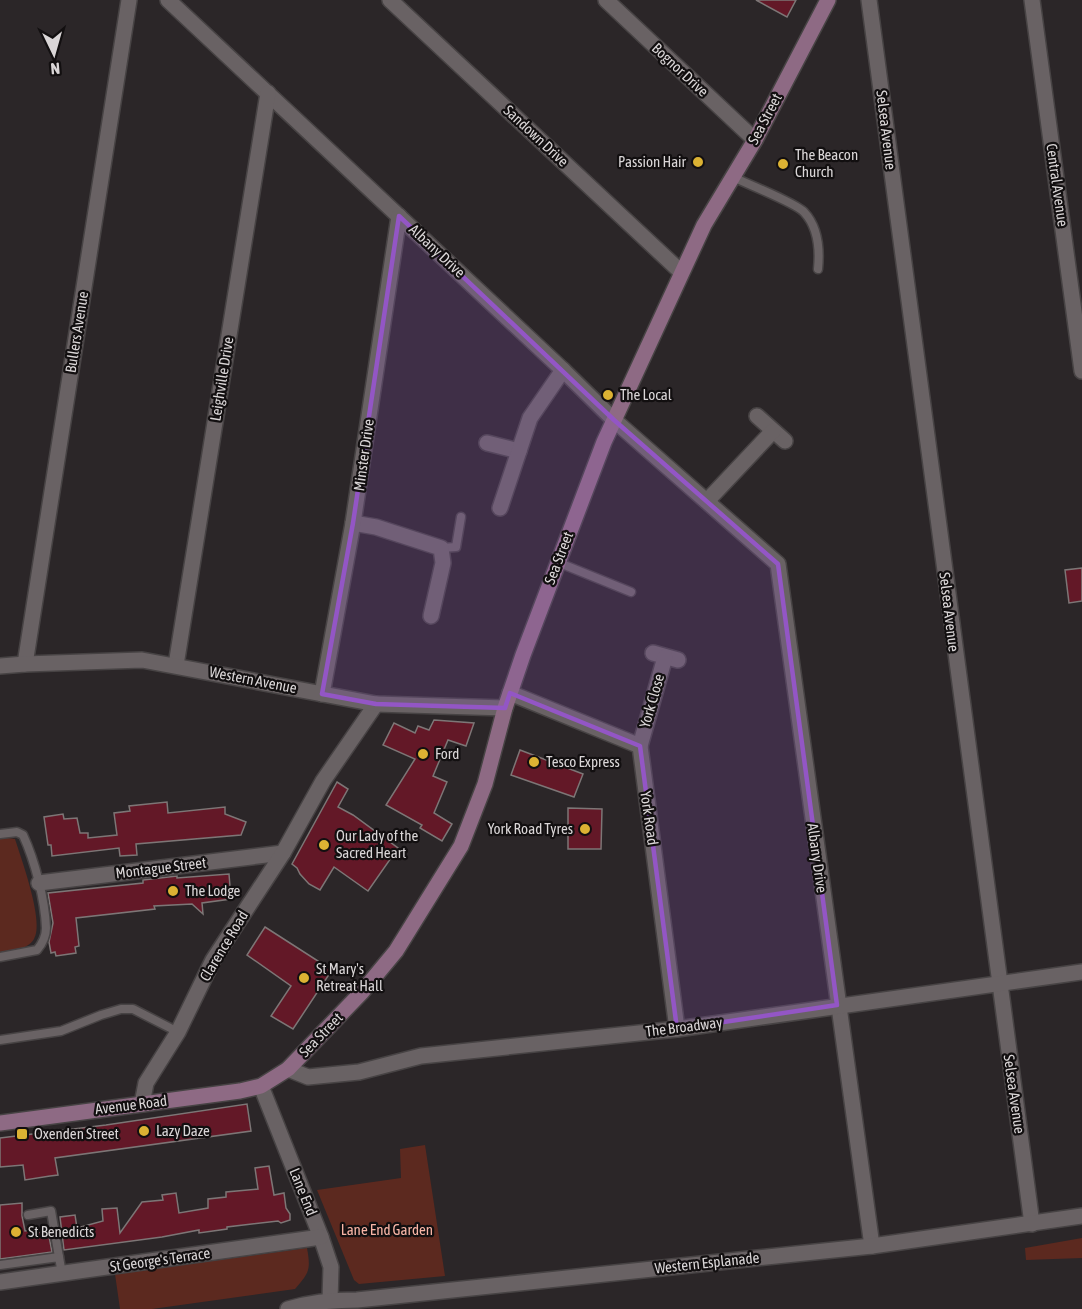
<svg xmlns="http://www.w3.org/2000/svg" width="1082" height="1309" viewBox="0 0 1082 1309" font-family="'Asap Condensed',sans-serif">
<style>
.green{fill:#5c291f}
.building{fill:#631827;stroke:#7d7676;stroke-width:1.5}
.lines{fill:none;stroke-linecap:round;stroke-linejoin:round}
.service-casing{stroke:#474344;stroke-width:11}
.minor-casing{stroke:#474344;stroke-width:18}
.tertiary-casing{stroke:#474344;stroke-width:18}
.secondary-casing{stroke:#474344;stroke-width:18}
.service{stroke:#696264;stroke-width:8}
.minor{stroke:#696264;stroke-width:15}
.tertiary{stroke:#696264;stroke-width:15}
.secondary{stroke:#8e6a84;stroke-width:15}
.marked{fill:#9356c5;fill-opacity:0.2;stroke:#9356c5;stroke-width:4.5;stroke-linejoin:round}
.poi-dot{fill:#dcb233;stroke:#120f10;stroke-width:2}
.labels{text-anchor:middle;stroke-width:4.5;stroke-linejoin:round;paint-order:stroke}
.street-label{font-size:15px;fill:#dad6d7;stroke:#120f10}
.poi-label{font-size:15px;fill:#dad6d7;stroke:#120f10;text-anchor:start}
.park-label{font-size:15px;fill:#f9b5a6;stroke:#120f10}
</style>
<rect width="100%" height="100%" fill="#2b2628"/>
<g class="green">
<path d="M8 838 15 839C21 858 45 923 34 939 27 950 12 951 0 952V839Z"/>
<path d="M425 1145 445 1276 359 1284 354 1280 317 1190 401 1178 400 1149Z"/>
<path d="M1082 1238V1258L1026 1260 1025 1248Z"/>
<path d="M307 1248C311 1270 309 1273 295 1289L152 1309H120L115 1274Z"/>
</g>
<g class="building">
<path d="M756 0H796L787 17Z"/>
<path d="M1082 568V601L1069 603 1065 570Z"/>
<path d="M434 720 474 723 466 746 448 740 433 776 447 782 434 813 452 824 442 841 420 828 422 825 386 805 415 759 383 745 394 723 415 733 418 726 429 730Z"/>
<path d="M520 750 583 774 574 797 511 775Z"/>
<path d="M337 782 348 789 338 807 353 815 398 848 368 891 334 867 320 890 309 884 300 874 297 868 292 864Z"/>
<path d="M167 802 168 813 225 807V814L246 822 241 835 136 844 137 855 120 856 119 848 52 856 51 845H48L44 817 63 814 64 819 77 818 80 833H88V838L117 835 114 813 130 811 129 806Z"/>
<path d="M568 808 602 809 601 849H568Z"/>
<path d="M229 874 231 899 202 903 203 914 192 904 154 906 155 909 76 918 79 946 75 947 76 953 56 956 55 952 51 953 49 942 53 923 48 893 143 883V880L177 876V878Z"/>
<path d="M265 927 332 970 293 1029 271 1016 291 986 247 955Z"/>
<path d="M247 1104 251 1131 55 1158 58 1175 50 1176 25 1180 23 1165 0 1167V1138L106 1125Z"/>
<path d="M269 1166 274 1195 284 1193 286 1208 290 1214V1220L281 1223 278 1221 227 1227V1229L199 1233V1230L162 1237 64 1250 60 1217 75 1215 77 1228 103 1221 102 1209 117 1208 120 1233 142 1202 163 1200 162 1195 176 1193 179 1213 208 1208V1199L226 1197V1192L258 1189 255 1168Z"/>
<path d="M22 1203V1216L25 1231 32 1230 33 1233 48 1231 52 1252 0 1259V1205Z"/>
</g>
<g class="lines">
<g class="service-casing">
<g id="service">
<path d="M733 177C747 184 796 203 804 212 818 227 820 249 818 269"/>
<path d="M441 548 456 547 461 517"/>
<path d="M557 562 631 592"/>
<path d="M0 834 17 832 23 835C35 861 45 900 46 928 46 937 42 944 37 950L0 957"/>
<path d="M0 1040 61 1031 101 1015 121 1009H133L178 1032"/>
<path d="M28 1215 51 1211 59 1257"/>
<path d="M0 1265 59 1257 62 1274"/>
</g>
</g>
<g class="minor-casing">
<g id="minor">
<path d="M168 0 563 370 614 420 778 564 872 1246"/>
<path d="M390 0 681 272"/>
<path d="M606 0 755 140"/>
<path d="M869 0 1032 1224"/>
<path d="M1032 0 1082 371"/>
<path d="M757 416 785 441"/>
<path d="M487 443 519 451"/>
<path d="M707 501 773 431"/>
<path d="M500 508 530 418 563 370"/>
<path d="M353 523 376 527 441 548 443 563 431 616"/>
<path d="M653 653 678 660"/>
<path d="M25 664 129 0"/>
<path d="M176 665 268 93"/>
<path d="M510 693 640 746 677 1029"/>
<path d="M322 694 353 523 399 216"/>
<path d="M640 746 665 657"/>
<path d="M39 883 283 853"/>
<path d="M288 1069 308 1077 359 1072 421 1056 677 1029 1082 972"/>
<path d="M261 1086 321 1237 331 1267 330 1300"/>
<path d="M142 1104 146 1083 178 1032 213 960 283 853 323 781 376 704"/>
<path d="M0 1282 321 1237"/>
</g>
</g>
<g class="tertiary-casing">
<g id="tertiary">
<path d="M0 666 25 664 142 660 376 704 505 708"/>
<path d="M288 1309C311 1302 333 1300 357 1300L872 1246 1082 1216"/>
</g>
</g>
<g class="secondary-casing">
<path id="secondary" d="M0 1123 240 1091 261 1086 288 1069 362 992 396 951 461 846 485 784 505 708 523 655 604 442 704 225 755 140 828 0"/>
</g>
<use href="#service" class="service"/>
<use href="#minor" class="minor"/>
<use href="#tertiary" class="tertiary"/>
<use href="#secondary" class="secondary"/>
</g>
<path class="marked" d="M399 216 614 420 778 564 837 1005 677 1029 640 746 510 693 505 708 376 704 322 694 353 523Z"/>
<g class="poi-dot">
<circle cx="698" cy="162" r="6"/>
<circle cx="783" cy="164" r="6"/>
<circle cx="608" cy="395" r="6"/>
<circle cx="423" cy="754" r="6"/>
<circle cx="534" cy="762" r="6"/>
<circle cx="585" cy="829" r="6"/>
<circle cx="324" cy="845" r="6"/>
<circle cx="173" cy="891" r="6"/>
<circle cx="304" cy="978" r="6"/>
<circle cx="144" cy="1131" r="6"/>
<rect x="16" y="1128" width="12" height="12" rx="3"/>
<circle cx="16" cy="1232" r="6"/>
</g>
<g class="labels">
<g class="street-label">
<text transform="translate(680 70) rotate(43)" y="5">Bognor Drive</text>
<text transform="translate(765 119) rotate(-62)" y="5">Sea Street</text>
<text transform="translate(886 130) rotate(83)" y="5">Selsea Avenue</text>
<text transform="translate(536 136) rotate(43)" y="5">Sandown Drive</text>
<text transform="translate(1057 185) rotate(82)" y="5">Central Avenue</text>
<text transform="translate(437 251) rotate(43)" y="5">Albany Drive</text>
<text transform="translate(77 332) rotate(-81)" y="5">Bullers Avenue</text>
<text transform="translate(222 379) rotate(-81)" y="5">Leighville Drive</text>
<text transform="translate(364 455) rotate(-82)" y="5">Minster Drive</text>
<text transform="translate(559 558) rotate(-69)" y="5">Sea Street</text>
<text transform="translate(949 612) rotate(83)" y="5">Selsea Avenue</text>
<text transform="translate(253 680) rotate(11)" y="5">Western Avenue</text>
<text transform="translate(652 701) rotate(-74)" y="5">York Close</text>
<text transform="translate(649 818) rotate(82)" y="5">York Road</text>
<text transform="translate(817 858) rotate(82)" y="5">Albany Drive</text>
<text transform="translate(161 868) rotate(-7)" y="5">Montague Street</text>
<text transform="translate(224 946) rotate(-59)" y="5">Clarence Road</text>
<text transform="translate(684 1027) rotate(-7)" y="5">The Broadway</text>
<text transform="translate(321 1035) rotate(-46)" y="5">Sea Street</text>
<text transform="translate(1014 1094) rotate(82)" y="5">Selsea Avenue</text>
<text transform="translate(131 1105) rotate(-7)" y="5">Avenue Road</text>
<text transform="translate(303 1192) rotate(68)" y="5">Lane End</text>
<text transform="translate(160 1260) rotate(-8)" y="5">St George's Terrace</text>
<text transform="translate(707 1263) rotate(-6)" y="5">Western Esplanade</text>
</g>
<g class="poi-label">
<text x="795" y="160">The Beacon<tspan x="795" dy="17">Church</tspan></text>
<text x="686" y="167" text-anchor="end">Passion Hair</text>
<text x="620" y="400">The Local</text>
<text x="435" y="759">Ford</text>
<text x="546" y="767">Tesco Express</text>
<text x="573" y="834" text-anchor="end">York Road Tyres</text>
<text x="336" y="841">Our Lady of the<tspan x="336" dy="17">Sacred Heart</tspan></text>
<text x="185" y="896">The Lodge</text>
<text x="316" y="974">St Mary's<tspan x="316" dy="17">Retreat Hall</tspan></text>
<text x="156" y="1136">Lazy Daze</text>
<text x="34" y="1139">Oxenden Street</text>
<text x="28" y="1237">St Benedicts</text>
</g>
<g class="park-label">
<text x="387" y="1235">Lane End Garden</text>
</g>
</g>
<g transform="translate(54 54) rotate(175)" stroke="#120f10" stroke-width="4.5" paint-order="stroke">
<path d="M0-4.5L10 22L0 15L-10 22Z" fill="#dad6d7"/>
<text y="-9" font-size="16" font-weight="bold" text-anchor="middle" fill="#dad6d7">N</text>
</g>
</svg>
